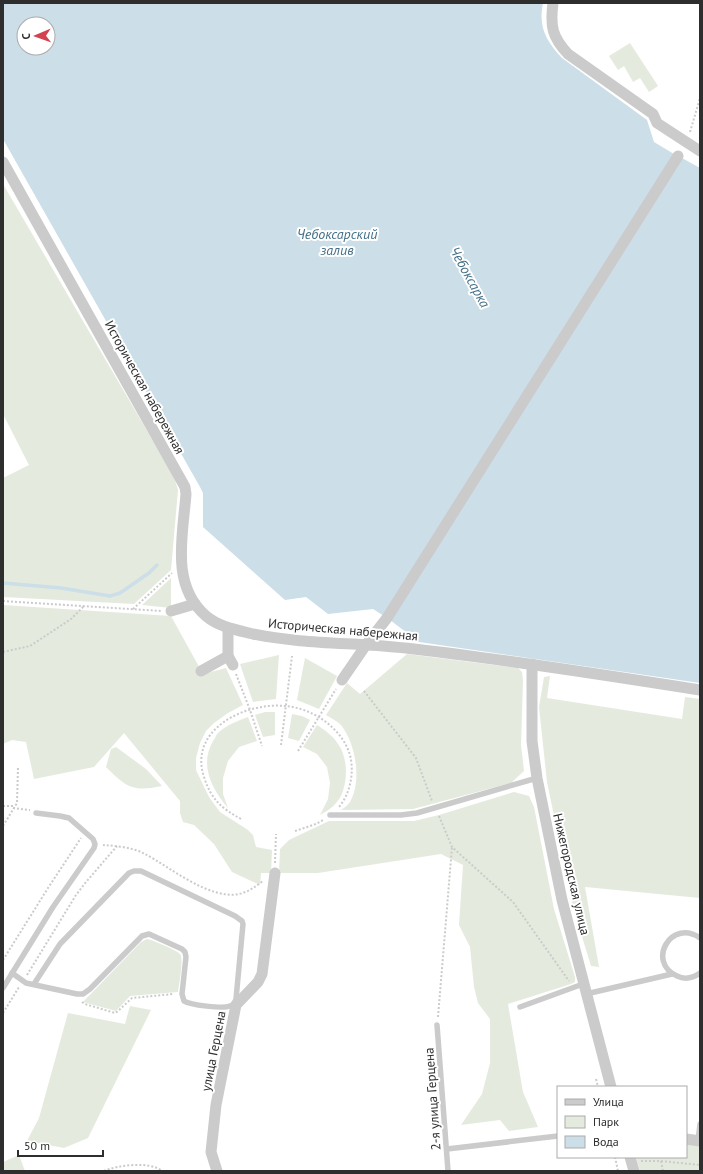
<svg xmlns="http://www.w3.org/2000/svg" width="703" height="1174" viewBox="0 0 703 1174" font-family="'PT Sans',sans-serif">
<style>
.green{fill:#e5eade}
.water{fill:#ccdee8;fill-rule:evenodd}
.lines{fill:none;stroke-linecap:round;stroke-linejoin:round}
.stream{stroke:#ccdee8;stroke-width:3.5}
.path{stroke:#cbcbcb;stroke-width:2;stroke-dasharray:2 2;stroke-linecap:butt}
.lane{stroke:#cbcbcb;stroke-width:5.5}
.street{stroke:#cbcbcb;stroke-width:11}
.labels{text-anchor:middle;stroke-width:4;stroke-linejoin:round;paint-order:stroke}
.street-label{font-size:13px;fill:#2e2e2e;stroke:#fff}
.water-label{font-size:14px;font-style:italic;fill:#447088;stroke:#fff}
</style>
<rect width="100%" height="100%" fill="#fff"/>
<g class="green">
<path d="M630 43 658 86 649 92 640 78 633 82 624 66 618 70 609 56Z"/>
<path d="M3 184 174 477 178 490 171 570 134 604 3 597V478L29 465 3 414Z"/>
<path d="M171 578V608L142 605Z"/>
<path d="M3 605 171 616 203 674 226 668 243 705 228 713 214 723 206 731 200 743 196 758V770L209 797 220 812 248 830 253 835 256 847 272 850 271 873H261L260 885 232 872 214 844 194 825 183 822 180 813V801L124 733 94 767 34 779 26 742 12 740 3 744Z"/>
<path d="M407 654 518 668 522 672 523 681 521 745 524 771 511 783 413 809 341 810C344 808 348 805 350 802 362 781 356 744 341 725 337 721 331 718 326 715L347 683 360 694Z"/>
<path d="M279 655 276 699 253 702 240 664Z"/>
<path d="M305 658 337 676 319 709 297 700Z"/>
<path d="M550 676 547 698 682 719 685 697 700 699V898L585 887 599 967 591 966 573 907 547 782 539 707 544 677Z"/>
<path d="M265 712H275V735L263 737 255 715Z"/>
<path d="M292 714 302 716 310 720 299 741 288 738Z"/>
<path d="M248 717 257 741 239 747 228 761 223 778V794L228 808C212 789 199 765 213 741 215 739 216 735 218 733 226 725 238 721 248 717Z"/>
<path d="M317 725C325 730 333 736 338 744 348 757 348 781 341 796 336 805 329 810 320 815L328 799 330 783 327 767 317 754 303 747Z"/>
<path d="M116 747 146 769 162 786C133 792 127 788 106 767L111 749Z"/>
<path d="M514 792 529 796 534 807 554 909 575 977V982L571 984 508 1004 523 1092 538 1127 509 1131 500 1120 461 1125 482 1094 490 1063V1019L478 1003 474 987 470 947 459 925 463 865 441 854 318 873H279L280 849 289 840 329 821H414L439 815Z"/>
<path d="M147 939 151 940C158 943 175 949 180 954 184 960 179 984 178 992L130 996 116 1011 83 1002 141 942Z"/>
<path d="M130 1006 151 1010 88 1138 64 1148 27 1141 39 1118 68 1013 125 1024Z"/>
<path d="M686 1144 700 1146V1171H640L636 1157H686Z"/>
<path d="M19 1155 25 1171H3V1162Z"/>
</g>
<g class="water">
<path d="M3 3H543C538 27 546 41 562 58L647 120 654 142 674 154 384 616 373 609 328 614 306 597 285 600 203 527V493L200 487 3 139ZM24 24H48V48H24Z"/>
<path d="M682 158 700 168V683L419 642 390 620Z"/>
</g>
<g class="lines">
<path class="stream" d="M3 583 61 588 110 596 120 593 149 573 157 565"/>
<g class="path">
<path d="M690 132 700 98"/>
<path d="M3 601 161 611"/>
<path d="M133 609 172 573"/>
<path d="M3 652 30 646 71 619 84 606"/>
<path d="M236 674 250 710 262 746"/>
<path d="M364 691 416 758 432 801"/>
<path d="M281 745 292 656"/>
<path d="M298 751 336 689"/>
<path d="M3 806H15"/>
<path d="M13 808 30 810"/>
<path d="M439 816 452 847 513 902 569 981"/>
<path d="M241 819C221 808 211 799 204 777 188 729 246 702 285 706 312 708 340 727 349 752 355 769 351 793 339 807"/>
<path d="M3 826 17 803 18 767"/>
<path d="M295 831 316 824 323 820"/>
<path d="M103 845C116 846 132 847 145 854 170 867 209 900 239 894 248 892 255 887 263 881"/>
<path d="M275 863 276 834"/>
<path d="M3 960 48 888 81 838"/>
<path d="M27 975 76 895 86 882 117 846"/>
<path d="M82 1002 85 1004 115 1013 118 1011 132 998 173 994"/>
<path d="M3 1013 19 987"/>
<path d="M438 1017 452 847"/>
<path d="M596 1079 598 1087"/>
<path d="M615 1157 618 1171"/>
<path d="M641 1161H661L700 1165"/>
<path d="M661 1161 663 1171"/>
<path d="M104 1171C118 1165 150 1161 162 1171"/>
</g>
<g class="lane">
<path d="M330 815H401L417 813 537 778"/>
<path d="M700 938C671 918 646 962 677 976 685 980 693 978 700 973"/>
<path d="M12 973 26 983 77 994H83L90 989 142 936 149 934 182 949 185 952 186 957 182 994 184 1001C190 1005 223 1009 230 1006 234 1005 235 1002 236 999L243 924 242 921 235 916 141 871H134L129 873 60 944 34 984"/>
<path d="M3 988 53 907 94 848 95 844 93 839 69 818 60 816 36 813"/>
<path d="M586 994 672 974"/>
<path d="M520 1007 583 984"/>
<path d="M437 1025 448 1171"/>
<path d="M698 1141 700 1124"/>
<path d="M447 1149 558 1136"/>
</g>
<g class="street">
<path d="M553 3C550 26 552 37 568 54L653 114 657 123 700 151"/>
<path d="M3 162 185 487 186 494C183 535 170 585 206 616 219 627 237 630 253 634 306 645 360 642 414 649 510 660 605 675 700 690"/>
<path d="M171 611 195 604"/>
<path d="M228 629V656L233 665"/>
<path d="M532 664V741L537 778 562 900 611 1087"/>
<path d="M201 671 228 656"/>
<path d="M342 680 366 645 387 618 678 156"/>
<path d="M686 1139 700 1141"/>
<path d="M630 1157 634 1171"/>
<path d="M217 1171 211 1152 216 1105 236 1005 258 982 262 974 275 873"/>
</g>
</g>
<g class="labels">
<g class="street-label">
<text transform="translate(145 387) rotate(61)" y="5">Историческая набережная</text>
<text transform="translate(343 629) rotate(5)" y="5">Историческая набережная</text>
<text transform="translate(572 874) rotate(77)" y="5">Нижегородская улица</text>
<text transform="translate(213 1051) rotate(-79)" y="5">улица Герцена</text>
<text transform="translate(432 1099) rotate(-94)" y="5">2-я улица Герцена</text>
</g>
<g class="water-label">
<text x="337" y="239">Чебоксарский<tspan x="337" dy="16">залив</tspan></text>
<text transform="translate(470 277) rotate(61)" y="5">Чебоксарка</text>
</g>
</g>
<rect width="703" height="1174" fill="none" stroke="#2e2e2e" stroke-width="8"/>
<rect x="557" y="1086" width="130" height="72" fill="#ffffff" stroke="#ababab"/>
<rect x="565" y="1099" width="20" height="6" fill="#cbcbcb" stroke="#ababab"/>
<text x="593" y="1106" font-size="12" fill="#2e2e2e">Улица</text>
<rect x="565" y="1116" width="20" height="12" fill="#e5eade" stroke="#ababab"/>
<text x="593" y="1126" font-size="12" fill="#2e2e2e">Парк</text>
<rect x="565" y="1136" width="20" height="12" fill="#ccdee8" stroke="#ababab"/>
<text x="593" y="1146" font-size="12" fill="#2e2e2e">Вода</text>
<g transform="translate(36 36) rotate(268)"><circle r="19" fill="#ffffff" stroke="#ababab"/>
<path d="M0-3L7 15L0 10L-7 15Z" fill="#d34251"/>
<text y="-6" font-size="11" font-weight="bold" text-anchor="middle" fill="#2e2e2e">С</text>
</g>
<path d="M18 1150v6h85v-6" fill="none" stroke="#2e2e2e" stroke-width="2"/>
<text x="24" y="1150" font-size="12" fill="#2e2e2e" stroke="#ffffff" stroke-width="3" paint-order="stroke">50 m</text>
</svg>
